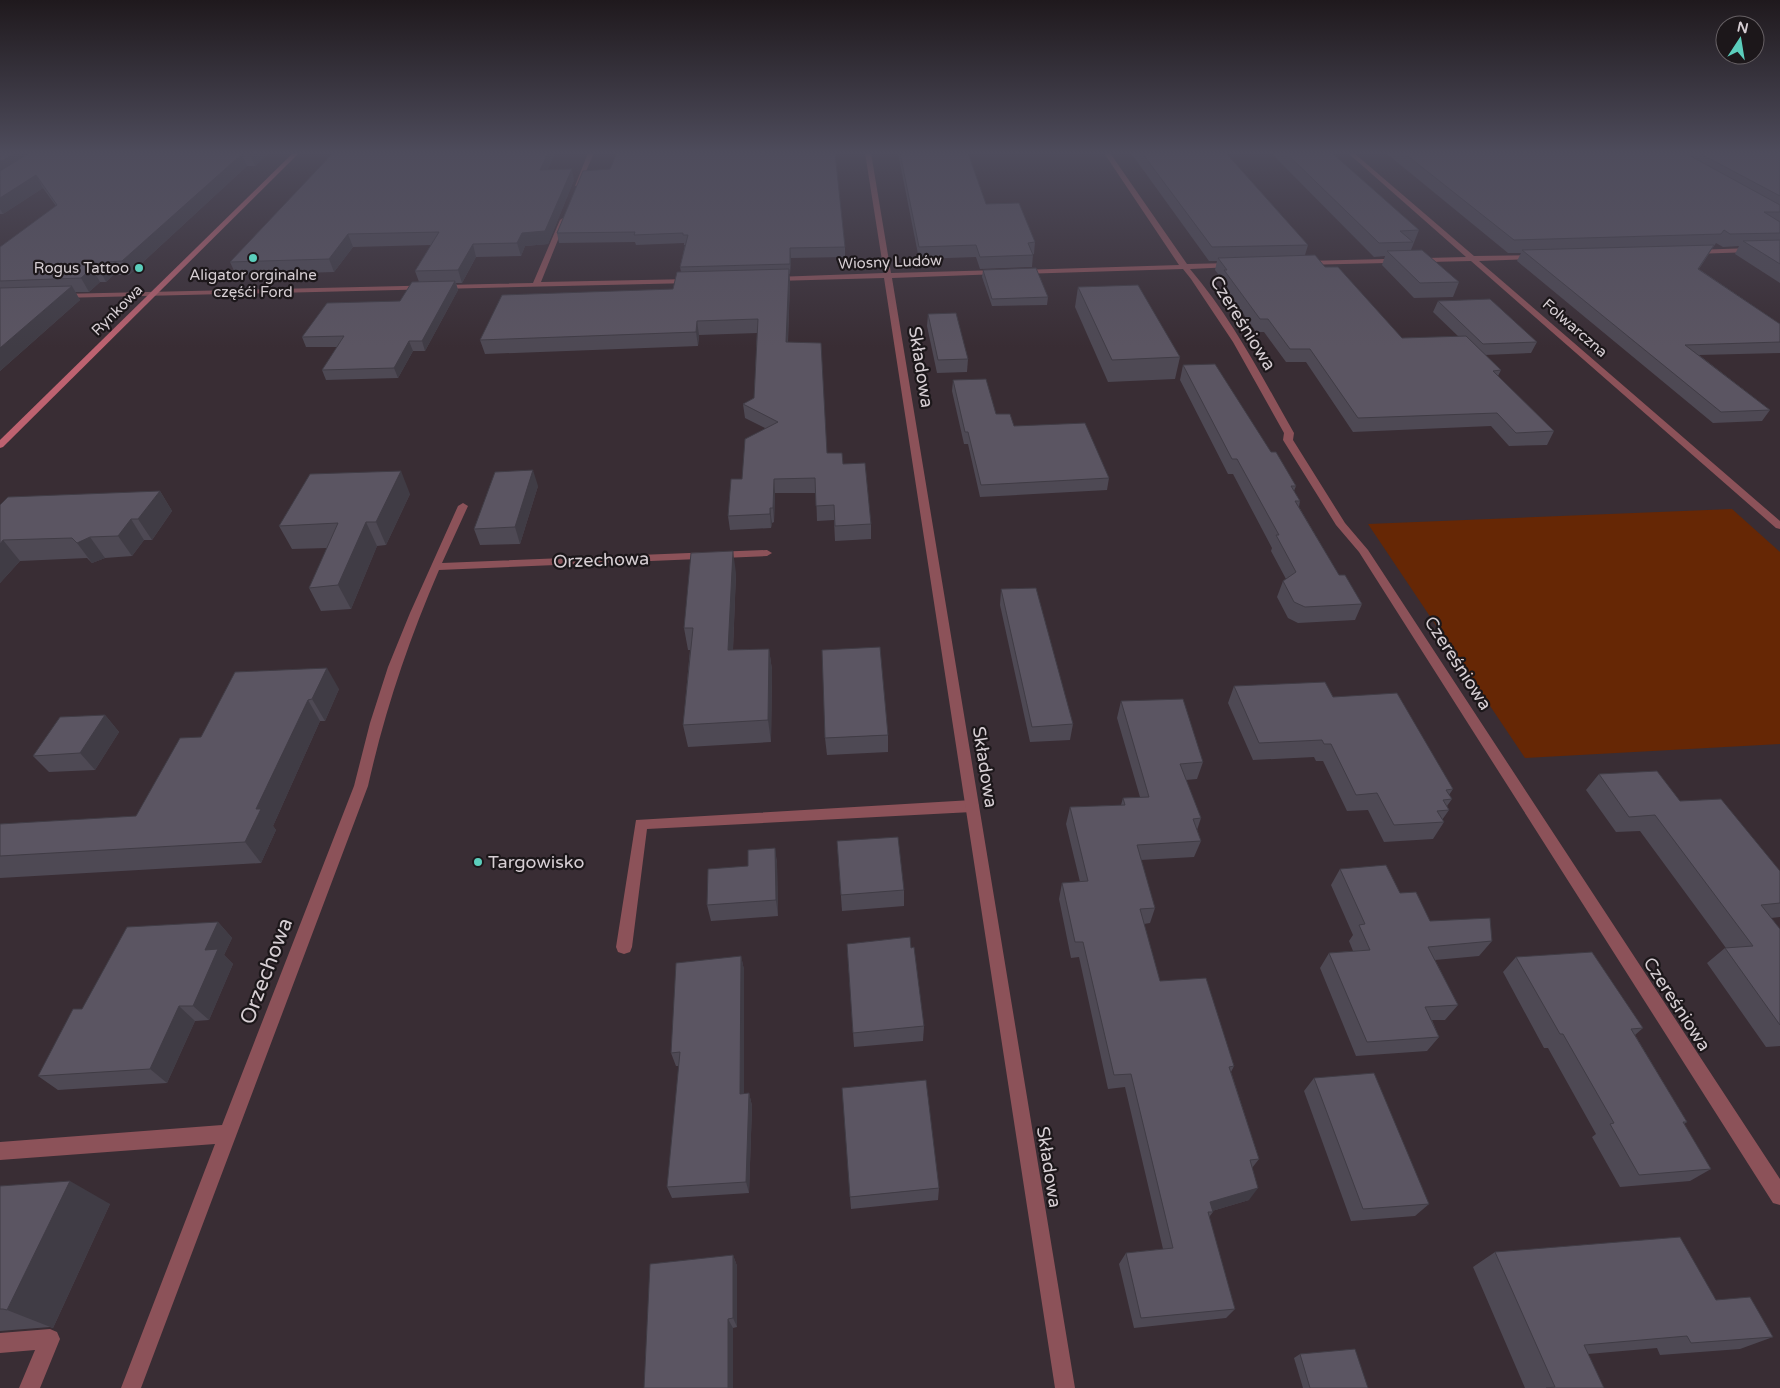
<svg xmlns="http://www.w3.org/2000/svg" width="1780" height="1388" viewBox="0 0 1780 1388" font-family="'Varela Round',sans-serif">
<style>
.green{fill:#662705}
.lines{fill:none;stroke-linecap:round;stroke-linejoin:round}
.lane{fill:#8c5259;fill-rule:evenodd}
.street{fill:#8c5259;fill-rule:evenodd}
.secondary{fill:#be6270;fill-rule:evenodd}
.wall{fill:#4e4954}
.shaded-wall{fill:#403c45}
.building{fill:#5b5562;stroke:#403c45}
.poi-dot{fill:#5bcebc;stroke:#1c171a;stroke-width:2}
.labels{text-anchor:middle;stroke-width:4.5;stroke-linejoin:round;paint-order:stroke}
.far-street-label{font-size:15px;fill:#d6ced3;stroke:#1c171a}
.far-poi-label{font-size:15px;fill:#d6ced3;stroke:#1c171a;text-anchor:end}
.street-label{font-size:18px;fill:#d6ced3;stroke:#1c171a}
.poi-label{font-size:18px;fill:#d6ced3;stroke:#1c171a;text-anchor:start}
.near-street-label{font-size:21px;fill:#d6ced3;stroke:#1c171a}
</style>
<rect width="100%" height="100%" fill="#392d34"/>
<path class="green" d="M1732 509 1780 552V744L1525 758 1368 524Z"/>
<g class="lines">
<path class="lane" d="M972 800 977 802 979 806 977 810 972 812 647 829 632 947 630 952 624 954 618 952 616 947 636 820Z"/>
<g class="street">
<path d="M588 153H594L580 185 575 186Z"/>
<path d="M865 153H871L891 273 1000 270 1004 272 1000 274 892 278 1075 1388H1055L884 278 775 281 771 279 775 277 884 273Z"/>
<path d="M1104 153H1110L1187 264 1232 263 1236 265 1232 267 1190 269C1232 318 1262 377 1294 433L1293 440 1345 523 1368 550 1780 1179V1205L1773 1203 1359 552 1336 525 1283 440 1284 433 1233 342 1191 279 1183 269 1020 274 1016 272 1020 270 1179 265Z"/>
<path d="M1348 153H1354L1474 256 1537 255 1538 257 1534 259 1479 261 1780 521V529L1776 528 1471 261 1302 265V261H1305L1466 257Z"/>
<path d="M563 218 566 220 541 282 692 279 696 281 692 283 60 298 56 296 60 294 533 283 560 220Z"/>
<path d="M1780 247V251L1694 254 1690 252 1694 250Z"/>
<path d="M463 503 468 506 442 563 767 550 772 553 767 556 439 570C408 642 385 710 368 786L141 1388H121L215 1144 0 1160V1142L222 1125 354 786 370 723 388 667 410 613 458 506Z"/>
<path d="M50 1329 57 1332 60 1339 40 1388H19L35 1350 0 1353V1333Z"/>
</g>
<path class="secondary" d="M293 153H299L3 447 0 448V440Z"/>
</g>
<g class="wall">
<path d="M0 153H269L255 166H247L129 275H113L106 282H100L89 292H75L80 300 0 371V247L56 206 43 188 3 214H0Z"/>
<path d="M555 153 548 169 574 180 548 244 525 246 521 256 476 257 462 283H456L458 290 425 351H413L398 378 326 380 322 370 337 347H306L302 337 400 301 419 282 415 271 431 245 353 247 334 272 236 275 230 262Z"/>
<path d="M898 153H968L986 204 1035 242 1034 254H1033L1032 267 980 269 976 257 919 259Z"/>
<path d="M1131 153H1226L1308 245 1305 255 1325 267 1402 338 1459 337 1433 312 1438 301 1537 342 1531 353 1485 355 1501 370 1498 376 1554 431 1547 445 1509 446 1491 426 1353 432 1306 362H1286L1264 332H1256L1221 282 1222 279 1215 270 1217 261H1209Z"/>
<path d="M1271 153H1332L1419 230 1411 250 1459 282 1453 297 1414 298 1382 265 1385 256 1374 257Z"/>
<path d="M1386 153H1780V283L1735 254 1739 246 1723 247 1716 243 1699 269 1780 324V353L1699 355 1770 410 1762 421 1713 423 1517 261 1521 253H1508Z"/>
<path d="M583 171 845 247V257L791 258 790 274H789L790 282 788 342 827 453 843 464 871 524V539L835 541 834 520 817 521 816 493H775L774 522 772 523 771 528 730 530 728 516 742 479 765 428 745 418 743 404 754 398 757 333 699 335 698 346 485 354 480 340 673 289 681 272 680 267 685 245H684V243L636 245 635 242 559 243 557 233Z"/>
<path d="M983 270 1048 297 1047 305 992 306 982 277Z"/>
<path d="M1078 287 1180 357 1175 379 1108 382 1075 307Z"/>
<path d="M928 314 968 359 967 372 937 373 927 326Z"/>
<path d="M1183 365 1271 452 1296 486 1294 491 1300 501 1299 507 1339 575 1362 604 1355 620 1298 623 1288 618 1277 597 1283 581 1286 579 1271 551 1272 548 1233 474H1228L1180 380Z"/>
<path d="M953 380 996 414 1014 426 1109 478 1107 490 980 497 968 444H964L952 391Z"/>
<path d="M538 486 520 544 480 545 474 529Z"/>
<path d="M160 491 172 511 152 540H144L132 556 105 558 92 563 87 558 20 561 0 583V505Z"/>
<path d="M410 494 386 545 377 546 351 609 321 611 309 588 327 548 292 549 279 526Z"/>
<path d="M736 573 733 650 769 649 772 670 771 742 688 747 683 725 690 650H688L684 628Z"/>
<path d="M1001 589 1073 724 1070 740 1030 742 1000 605Z"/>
<path d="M1234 686 1333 697 1453 789 1449 795 1452 799 1447 806 1449 810 1442 820 1444 822 1433 839 1384 842 1368 810 1347 811 1323 761H1316L1314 757 1253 760 1228 703Z"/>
<path d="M339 689 325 721H320L273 826 276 830 261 863 0 878V824L136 816 201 737Z"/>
<path d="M1121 701 1203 762 1197 779 1186 780 1201 818 1197 830 1201 841 1194 857 1141 860 1155 908 1150 923 1144 924 1160 981 1234 1066 1231 1072 1259 1159 1252 1168 1249 1200 1212 1211 1213 1212 1209 1217 1235 1309 1226 1318 1134 1328 1119 1264 1126 1253 1163 1249 1125 1087 1108 1089 1079 957 1071 958 1059 899 1062 883 1080 882 1066 824 1070 807 1121 805 1123 798 1140 797 1117 718Z"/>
<path d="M105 715 119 732 95 770 49 772 33 756Z"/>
<path d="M888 735V752L827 755 825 738Z"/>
<path d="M1599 774 1680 801 1780 871V917L1771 918 1780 929V1046L1766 1047 1707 963 1725 948H1726L1640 831 1616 832 1586 790Z"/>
<path d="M837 841 904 890V906L842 911Z"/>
<path d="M775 848 777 864 778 916 711 921 707 905 748 866Z"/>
<path d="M1340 869 1400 893 1430 921 1492 941 1479 956 1435 960 1458 1005 1445 1020H1432L1439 1037 1427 1051 1356 1056 1320 968 1329 953 1353 951 1349 941 1353 935 1331 885Z"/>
<path d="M218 922 232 938 224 955 233 964 209 1020 195 1021 167 1083 58 1090 38 1076 82 1009Z"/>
<path d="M847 944 911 948 924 1026 923 1041 854 1047Z"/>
<path d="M741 956 744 970V1094L749 1093 752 1106 749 1193 672 1198 667 1187 679 1066H676L671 1053Z"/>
<path d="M1516 957 1643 1028 1635 1035 1687 1122 1684 1124 1711 1169 1690 1181 1620 1187 1592 1137 1596 1134 1548 1048H1544L1503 972Z"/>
<path d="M1314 1078 1429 1204 1415 1216 1351 1221 1304 1091Z"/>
<path d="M0 1186 110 1204 53 1328 50 1327 0 1331Z"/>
<path d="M939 1188 938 1200 851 1209 850 1197Z"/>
<path d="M1495 1252 1716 1300 1773 1337 1740 1349 1660 1355 1657 1348 1588 1354 1604 1388H1525L1473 1267Z"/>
<path d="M733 1255 737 1266V1327L733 1328 644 1388Z"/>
<path d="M1300 1354 1368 1388H1303L1294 1358Z"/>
</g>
<g class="shaded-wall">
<path d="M15 153H41L0 179V162Z"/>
<path d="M251 153H269L255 166 249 154Z"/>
<path d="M548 153H555L542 181 540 170Z"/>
<path d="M242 154 247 166 129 275 122 261Z"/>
<path d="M572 169 574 180 548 244 525 246 521 256 517 243 522 233Z"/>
<path d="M36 175 43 188 3 214 0 209V198Z"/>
<path d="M348 234 353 247 334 272 329 259Z"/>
<path d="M473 244 476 257 462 283 458 270Z"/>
<path d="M790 248 791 258 790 274Z"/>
<path d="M106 262 113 275 106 282 99 268Z"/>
<path d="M92 268 100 282 89 292 81 278Z"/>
<path d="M789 269 790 282 787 356 786 342Z"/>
<path d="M455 281 458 290 425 351 422 341Z"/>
<path d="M72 286 80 300 0 371V348Z"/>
<path d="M697 321 699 335 698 346 696 332Z"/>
<path d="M409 341 413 351 398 378 394 368Z"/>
<path d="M533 470 538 486 520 544 515 527Z"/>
<path d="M401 471 410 494 386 545 376 522Z"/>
<path d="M774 479 775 493 774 522 773 508Z"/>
<path d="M160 491 172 511 152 540 138 519Z"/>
<path d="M770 508 772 523 771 528 770 514Z"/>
<path d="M131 519 144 540 132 556 118 536Z"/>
<path d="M366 522 377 546 351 609 338 585Z"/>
<path d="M90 537 105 558 92 563 77 543Z"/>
<path d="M3 540 20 561 0 583V544Z"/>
<path d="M733 551 736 573 732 672 728 650Z"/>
<path d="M769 649 772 670 771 742 768 720Z"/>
<path d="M327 668 339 689 325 721 312 699Z"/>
<path d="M308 700 320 721 273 826 276 830 261 863 245 842 256 809Z"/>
<path d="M105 715 119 732 95 770 80 753Z"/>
<path d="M775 848 777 864 778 916 776 900Z"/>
<path d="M218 922 232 938 224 955 233 964 209 1020 193 1006 205 950Z"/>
<path d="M741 956 744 970V1106L740 1094Z"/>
<path d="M179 1006 195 1021 167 1083 150 1069Z"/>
<path d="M749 1093 752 1106 749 1193 746 1182Z"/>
<path d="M70 1181 110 1204 53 1328 7 1310Z"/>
<path d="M1258 1188 1249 1200 1202 1214 1210 1202Z"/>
<path d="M733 1255 737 1266V1327L733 1318Z"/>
<path d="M728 1319 733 1328V1388H728Z"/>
</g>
<g class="building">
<path d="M0 153H15L0 162Z"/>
<path d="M29 153H251L249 154H242L122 261 106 262 99 268H92L81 278 0 281V247L57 205 36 175 0 198V171Z"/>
<path d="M333 153H548L540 170 572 169 545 231 522 233 517 243 473 244 458 270 415 271 439 232 348 234 329 259 230 262Z"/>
<path d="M617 153H835L845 247 790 248V264L680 267 688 235H683V233L634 235 635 232 557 233 583 171 610 169Z"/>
<path d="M900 153H968L986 204 1019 203 1035 242 1028 243 1033 255 980 257 976 245 919 247Z"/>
<path d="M1142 153H1226L1308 245 1212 247Z"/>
<path d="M1286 153H1332L1419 230 1400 231 1413 242 1379 243Z"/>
<path d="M1404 153H1685L1780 205V212H1764L1780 222V233L1730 234 1724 230 1721 234 1514 240Z"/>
<path d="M1699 153H1780V196Z"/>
<path d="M1780 240V264L1743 241Z"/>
<path d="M1714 245 1698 269 1780 324V342L1685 345 1770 410 1721 412 1522 250Z"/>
<path d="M1422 250 1459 282 1420 283 1387 251Z"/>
<path d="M1315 255 1325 267H1338L1402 338 1466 336 1501 370 1493 371 1554 431 1516 433 1497 413 1358 418 1310 349H1290L1268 319H1260L1224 270H1227L1218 258Z"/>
<path d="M1036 268 1048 297 992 299 983 270Z"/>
<path d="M789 269 786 342 821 343 827 453H842L843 464 865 463 871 524 835 526 834 505 816 506 815 478 774 479 773 508H770V514L728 516 731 479H742L745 439 778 422 743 404 754 398 758 319 697 321 696 332 480 340 502 295 673 289 677 272Z"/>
<path d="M455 281 422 341H409L394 368 322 370 344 336 302 337 327 303 400 301 412 282Z"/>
<path d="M1138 285 1180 357 1112 360 1078 287Z"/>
<path d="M72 286 0 348V288Z"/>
<path d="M1490 299 1537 342 1483 344 1438 301Z"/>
<path d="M956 313 968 359 938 360 928 314Z"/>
<path d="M1215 364 1271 452H1276L1296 486H1291L1300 501H1295L1339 575H1345L1362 604 1305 607 1294 602 1283 581 1296 572 1276 535H1279L1237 459H1232L1183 365Z"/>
<path d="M986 379 996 414H1010L1014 426 1085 423 1109 478 981 485 968 432H965L953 380Z"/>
<path d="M533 470 515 527 474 529 495 472Z"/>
<path d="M401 471 376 522H366L338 585 309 588 338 523 279 526 310 474Z"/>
<path d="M160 491 138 519H131L118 536 90 537 77 543 72 538 3 540 0 544V505L8 497Z"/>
<path d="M733 551 728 650 769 649 768 720 683 725 693 628H684L691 553Z"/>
<path d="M1036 588 1073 724 1032 727 1001 589Z"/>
<path d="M880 647 888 735 825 738 822 650Z"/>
<path d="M327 668 312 699 308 700 256 809H261L245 842 0 856V824L136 816 180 738 201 737 235 672Z"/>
<path d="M1325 682 1333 697 1397 693 1453 789 1446 790 1452 799 1443 800 1449 810 1437 811 1444 822 1394 825 1377 793 1356 795 1331 744H1324L1322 740 1259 743 1234 686Z"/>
<path d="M1183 699 1203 762 1180 764 1201 818 1193 819 1201 841 1137 845 1155 908 1140 909 1160 981 1206 978 1234 1066 1229 1067 1259 1159 1250 1160 1258 1188 1210 1202 1213 1212H1208L1235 1309 1141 1318 1126 1253 1173 1248 1131 1074 1114 1075 1083 942H1075L1062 883 1088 881 1070 807 1125 805 1123 798 1149 797 1121 701Z"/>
<path d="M105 715 80 753 33 756 60 717Z"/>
<path d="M1657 771 1680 801 1721 799 1780 871V903L1761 905 1780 929V1025L1725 948 1753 946 1655 815 1629 817 1599 774Z"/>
<path d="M898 837 904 890 841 895 837 841Z"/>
<path d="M775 848 776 900 707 905 708 869 748 866V850Z"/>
<path d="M1386 865 1400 893 1416 892 1430 921 1490 918 1492 941 1428 947 1458 1005 1425 1007 1439 1037 1367 1042 1329 953 1370 950 1359 925 1365 924 1340 869Z"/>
<path d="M218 922 205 950 218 949 193 1006H179L150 1069 38 1076 73 1009H82L127 927Z"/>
<path d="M910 937 911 948 914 947 924 1026 853 1033 847 944Z"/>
<path d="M1592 952 1643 1028 1631 1029 1687 1122H1683L1711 1169 1639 1175 1610 1124 1614 1123 1563 1034H1560L1516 957Z"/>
<path d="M741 956 740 1094 749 1093 746 1182 667 1187 680 1052 671 1053 676 963Z"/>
<path d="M1374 1073 1429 1204 1363 1209 1314 1078Z"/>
<path d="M926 1080 939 1188 850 1197 842 1088Z"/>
<path d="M70 1181 7 1310 3 1309H0V1186Z"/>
<path d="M1680 1237 1716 1300 1750 1297 1773 1337 1691 1343 1687 1336 1584 1345 1604 1388H1546L1555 1387 1495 1252Z"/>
<path d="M733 1255V1318L728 1319V1388H644L650 1264Z"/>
<path d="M1355 1349 1368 1388H1310L1300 1354Z"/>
</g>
<linearGradient id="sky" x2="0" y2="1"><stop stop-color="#1f191d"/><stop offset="0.44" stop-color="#4e4c5c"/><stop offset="1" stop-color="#4e4c5c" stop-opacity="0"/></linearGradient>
<rect width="1780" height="347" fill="url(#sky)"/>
<g class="poi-dot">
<circle cx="253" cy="258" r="5"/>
<circle cx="139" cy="268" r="5"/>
<circle cx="478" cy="862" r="5"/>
</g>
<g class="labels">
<g class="far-street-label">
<text transform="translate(890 262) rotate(-2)" y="5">Wiosny Ludów</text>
<text transform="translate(117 310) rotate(-45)" y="5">Rynkowa</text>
<text transform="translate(1575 328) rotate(41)" y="5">Folwarczna</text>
</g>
<g class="far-poi-label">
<text x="129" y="273">Rogus Tattoo</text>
<text x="253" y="280" text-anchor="middle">Aligator orginalne<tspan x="253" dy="17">częśći Ford</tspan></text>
</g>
<g class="street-label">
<text transform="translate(1243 323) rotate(58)" y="6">Czereśniowa</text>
<text transform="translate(921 367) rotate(81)" y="6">Składowa</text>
<text transform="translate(601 560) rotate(-2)" y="6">Orzechowa</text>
<text transform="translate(1458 663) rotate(57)" y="6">Czereśniowa</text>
<text transform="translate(985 767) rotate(81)" y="6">Składowa</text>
<text transform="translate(1677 1004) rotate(57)" y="6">Czereśniowa</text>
<text transform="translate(1049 1167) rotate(81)" y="6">Składowa</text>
</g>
<g class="poi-label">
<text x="488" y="868">Targowisko</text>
</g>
<g class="near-street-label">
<text transform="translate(266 971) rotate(-69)" y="7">Orzechowa</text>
</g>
</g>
<g transform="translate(1740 40) rotate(12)"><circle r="24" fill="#1c171a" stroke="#666064"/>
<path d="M0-4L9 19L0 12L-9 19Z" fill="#5bcebc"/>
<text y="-8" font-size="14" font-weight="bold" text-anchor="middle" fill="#d6ced3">N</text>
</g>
</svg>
